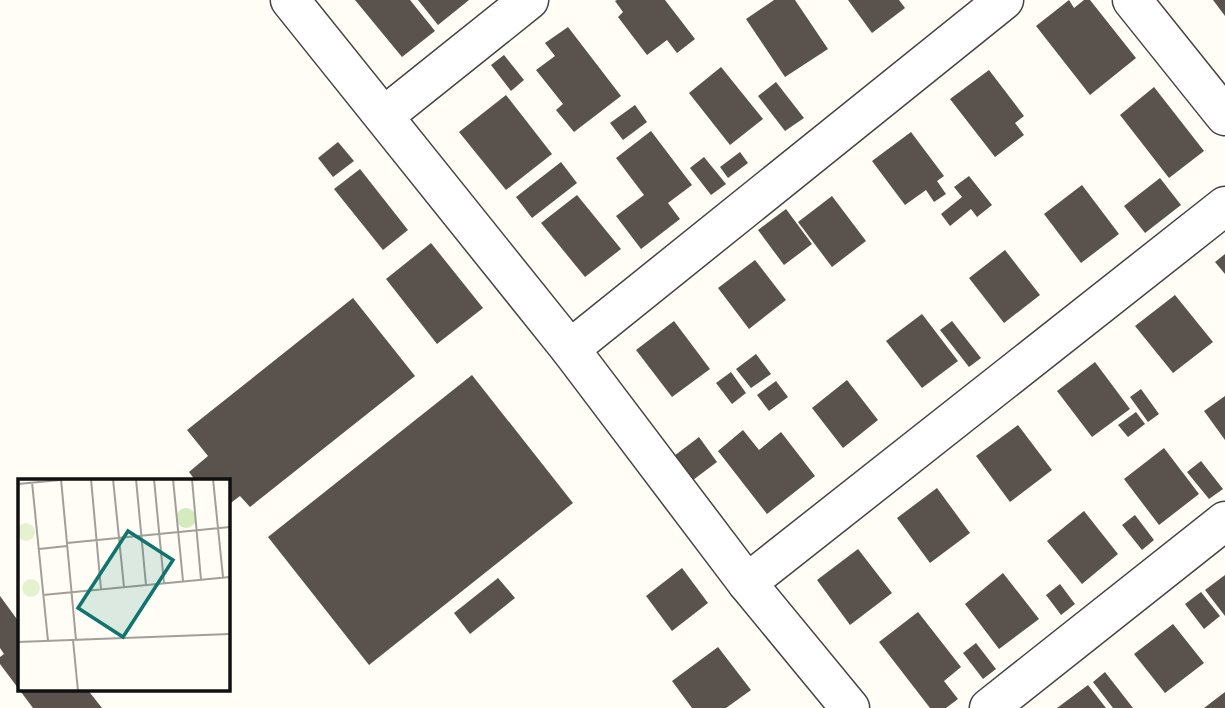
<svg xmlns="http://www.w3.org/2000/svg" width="1225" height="708" viewBox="0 0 1225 708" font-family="Literata,serif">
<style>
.building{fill:#5a524d}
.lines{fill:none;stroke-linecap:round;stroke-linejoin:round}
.minor-casing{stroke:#444;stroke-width:41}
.minor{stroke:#fff;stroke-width:38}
.inset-road{fill:none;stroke:#a09f9a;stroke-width:2}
.view{fill:#0f766e;fill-opacity:0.15;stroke:#0f766e;stroke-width:3.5}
.inset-edge{fill:none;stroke:#111;stroke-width:3.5}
</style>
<rect width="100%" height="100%" fill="#fffdf5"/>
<g class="building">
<path d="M355 0H410L435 31 402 57Z"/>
<path d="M418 0H469L438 25Z"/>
<path d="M617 0H665L695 39 677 53 667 40 647 55 618 17 623 12 615 1Z"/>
<path d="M774 0H795L828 49 785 77 746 19Z"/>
<path d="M848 0H899L905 8 872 33Z"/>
<path d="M1069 0 1074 8 1084 0H1090L1136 58 1090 95 1036 26Z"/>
<path d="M1213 0H1225V16Z"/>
<path d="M568 27 621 96 574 132 556 110 563 104 536 70 555 56 545 43Z"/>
<path d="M504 55 524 80 511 91 491 65Z"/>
<path d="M721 67 763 119 730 145 689 93Z"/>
<path d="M989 70 1024 116 1015 123 1024 135 995 157 950 99Z"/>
<path d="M776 82 804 118 785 131 758 96Z"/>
<path d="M1154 87 1204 151 1169 178 1120 115Z"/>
<path d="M506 95 552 154 506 190 459 132Z"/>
<path d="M635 105 647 122 623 140 610 123Z"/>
<path d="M651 131 692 185 668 203 680 219 641 249 616 216 644 195 616 158Z"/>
<path d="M911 132 944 176 937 181 946 194 934 202 926 190 905 205 872 161Z"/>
<path d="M338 142 354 161 333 177 318 158Z"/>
<path d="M740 152 748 163 728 178 720 167Z"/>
<path d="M704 157 726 184 711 195 690 168Z"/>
<path d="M561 162 577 183 532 218 516 197Z"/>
<path d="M360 169 408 230 383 250 334 189Z"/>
<path d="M969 176 992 205 977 217 971 209 950 226 941 214 962 197 954 187Z"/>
<path d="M1160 178 1181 205 1145 233 1124 206Z"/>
<path d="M1082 185 1119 234 1081 263 1044 214Z"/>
<path d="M577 195 621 249 585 277 541 223Z"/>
<path d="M832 196 866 241 832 267 798 222Z"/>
<path d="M786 209 812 244 784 265 758 230Z"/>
<path d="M431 243 483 308 437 344 386 279Z"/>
<path d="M1005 250 1040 295 1004 323 969 278Z"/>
<path d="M1225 254V274L1215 262Z"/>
<path d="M755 260 786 300 749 329 718 288Z"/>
<path d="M1175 295 1213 342 1173 373 1135 326Z"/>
<path d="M353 298 415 376 250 507 240 496 228 505V480H195L189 472 208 456 187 430Z"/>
<path d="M922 314 958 361 922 388 886 341Z"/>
<path d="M674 321 710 369 672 397 636 350Z"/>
<path d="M952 321 981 358 969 367 940 330Z"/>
<path d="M756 354 771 374 751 388 736 369Z"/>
<path d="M1095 362 1130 409 1092 437 1057 391Z"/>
<path d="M731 372 746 393 732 404 716 383Z"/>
<path d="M472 375 573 503 369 665 268 537Z"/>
<path d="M847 380 878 420 843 448 812 408Z"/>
<path d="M776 381 788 397 769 411 757 395Z"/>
<path d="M1141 389 1159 414 1148 422 1130 397Z"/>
<path d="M1225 396V440L1204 411Z"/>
<path d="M1136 412 1145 424 1128 437 1118 425Z"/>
<path d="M1018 425 1052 470 1010 502 976 456Z"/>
<path d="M743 430 759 450 781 432 815 476 767 514 718 451Z"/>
<path d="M699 437 717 462 693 480 674 456Z"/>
<path d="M1164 448 1199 494 1159 525 1124 479Z"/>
<path d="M1201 461 1223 489 1209 499 1187 472Z"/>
<path d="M937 488 970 533 930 563 897 518Z"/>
<path d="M1084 511 1118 554 1082 584 1047 541Z"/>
<path d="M1135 515 1154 540 1142 550 1122 525Z"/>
<path d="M858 549 892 593 850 625 817 580Z"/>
<path d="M682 568 708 603 672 631 646 596Z"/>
<path d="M1003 573 1039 619 999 649 965 604Z"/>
<path d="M1225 575V616L1205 590Z"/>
<path d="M498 578 515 598 470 634 454 613Z"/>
<path d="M1060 584 1075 604 1061 615 1046 595Z"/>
<path d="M1201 592 1220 616 1204 629 1185 604Z"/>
<path d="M0 596 19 622V689H87L102 708H33L0 664V657L4 654 0 648Z"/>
<path d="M918 612 961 667 944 681 958 699 946 708H930L879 642Z"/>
<path d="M1173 624 1204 663 1165 693 1134 654Z"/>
<path d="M976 643 996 669 983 679 963 653Z"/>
<path d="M718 647 751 690 726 708H692L672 681Z"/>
<path d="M1105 672 1133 708H1113L1093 682Z"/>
<path d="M1088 685 1106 708H1057Z"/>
<path d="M1225 692V708H1204Z"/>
</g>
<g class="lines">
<g class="minor-casing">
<g id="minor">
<path d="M290 0 570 349 747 583 850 708"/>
<path d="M1132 0 1225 116"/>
<path d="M384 116 529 0"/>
<path d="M570 349 1004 0"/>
<path d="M747 583 1225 206"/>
<path d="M989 708 1225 521"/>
</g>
</g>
<use href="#minor" class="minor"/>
</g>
<g transform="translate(18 479)">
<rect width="212" height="212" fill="#fffdf5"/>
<path d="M158 39a10 10 0 1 1 20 0a10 10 0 1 1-20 0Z" fill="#d5ebbd"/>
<path d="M-1 53a9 9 0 1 1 18 0a9 9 0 1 1-18 0ZM4 109a9 9 0 1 1 18 0a9 9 0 1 1-18 0Z" fill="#e6f2cf"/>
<path class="inset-road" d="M43 0 58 161M73 0 83 110M95 0 106 108M118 0 128 106M136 0 146 104M155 0 165 102M174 0 183 101M195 0 205 98M14 3 30 162M0 5 42 1M49 64 212 48M21 70 49 67M25 116 212 98M55 161 60 212M0 163 212 155"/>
<path class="view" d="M110 52 155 81 105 158 60 129Z"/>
<rect width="212" height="212" class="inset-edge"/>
</g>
</svg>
